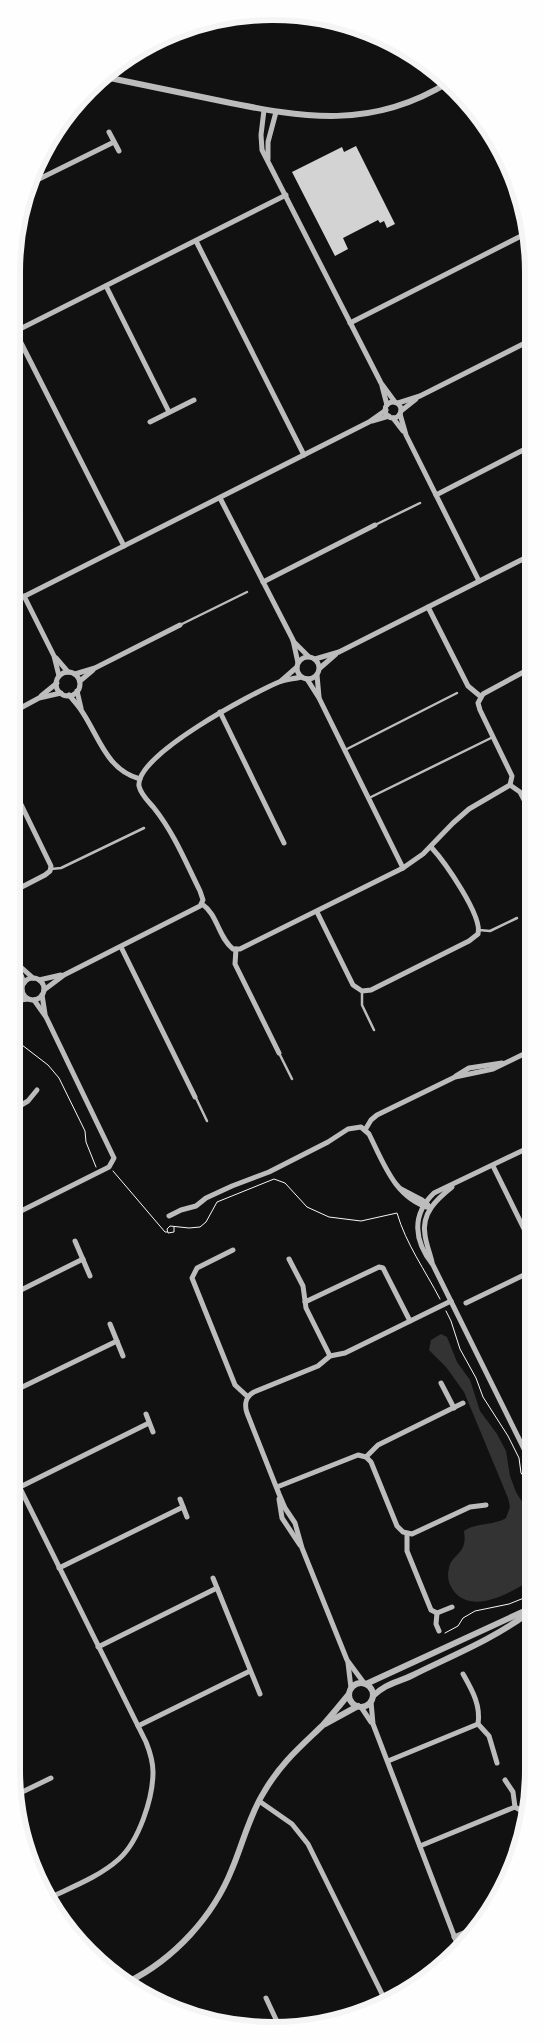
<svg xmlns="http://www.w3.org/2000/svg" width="545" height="2042" viewBox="0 0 545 2042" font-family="Barlow,sans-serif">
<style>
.water{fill:#333}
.building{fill:#d3d3d3}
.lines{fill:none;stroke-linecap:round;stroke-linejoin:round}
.path{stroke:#f5f5f5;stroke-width:1}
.service{stroke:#bcbcbc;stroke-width:2.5}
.minor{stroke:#bcbcbc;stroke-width:5}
.tertiary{stroke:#bcbcbc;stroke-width:6}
.rim{fill:none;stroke:#f5f5f5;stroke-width:6}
</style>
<rect width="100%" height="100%" fill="#111"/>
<path class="water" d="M441 1334 447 1337 457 1362 470 1380 480 1411 497 1434 506 1451 510 1476 516 1492 521 1500 529 1507V1581C509 1594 471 1615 453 1590 448 1583 447 1576 449 1568 452 1553 468 1555 464 1531 477 1522 493 1526 506 1518L510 1507 508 1498 464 1392 446 1367 429 1350 431 1340Z"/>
<path class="building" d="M356 146 395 224 387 228 384 221 380 223 378 220 343 238 348 249 335 256 292 172 342 147 344 152Z"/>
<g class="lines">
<g class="path">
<path d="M14 1027 22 1045 48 1065 59 1078 85 1131 86 1142 96 1167"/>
<path d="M113 1171 165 1232H167"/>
<path d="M174 1227V1232L168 1233 167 1229 170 1226 189 1228 200 1227 206 1222 217 1202 274 1179 285 1183 307 1207 329 1217 361 1221 397 1213C406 1244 425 1270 440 1299"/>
<path d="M446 1311 451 1321 460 1349 476 1378 483 1397 508 1436 519 1458 521 1473 529 1483"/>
<path d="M445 1633 458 1626 463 1618 475 1611 509 1604 529 1596"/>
</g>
<g class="service">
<path d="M375 525 420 503"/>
<path d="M180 625 247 592"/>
<path d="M345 750 457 693"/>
<path d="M369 798 493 737"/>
<path d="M51 869 61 868 144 828"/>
<path d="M530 912V911"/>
<path d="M479 930 490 931 517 918"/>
<path d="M362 991V1005L374 1030"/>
<path d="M279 1053 292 1079"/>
<path d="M196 1098 207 1121"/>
</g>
<g class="minor">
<path d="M264 110 261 135 262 150 381 383 395 402"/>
<path d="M109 132 119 151"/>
<path d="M268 159V142L276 112"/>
<path d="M33 182 114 142"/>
<path d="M196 241 304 455"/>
<path d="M106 286 169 412"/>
<path d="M350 323 529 232"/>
<path d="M16 331 286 195"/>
<path d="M16 333 124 546"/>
<path d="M382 386 387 405"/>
<circle cx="393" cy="410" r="8"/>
<path d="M398 403 420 396 531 340"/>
<path d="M401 411 416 399"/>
<path d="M400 414 406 435 479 581"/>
<path d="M393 418 403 431"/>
<path d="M372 421 389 416"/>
<path d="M150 422 194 400"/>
<path d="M436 495 531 446"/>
<path d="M220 498 293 640 298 663"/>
<path d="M263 582 375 525"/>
<path d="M24 596 54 656 59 676"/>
<path d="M15 601 369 422 386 410"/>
<path d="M428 607 468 686 480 696"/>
<path d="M293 641 308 656"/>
<circle cx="308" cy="668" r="11"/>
<path d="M56 658 68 672"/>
<path d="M315 659 339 652 531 555"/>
<path d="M320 668 336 654"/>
<circle cx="68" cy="684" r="12"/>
<path d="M75 674 95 668 180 625"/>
<path d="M317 675 319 697"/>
<path d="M307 679 319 698 403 868"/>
<path d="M80 681 93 670"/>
<path d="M281 681 297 667"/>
<path d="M77 691 81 708"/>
<path d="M69 695C73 700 78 705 81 710 99 736 106 770 140 779"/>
<path d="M41 696 57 683"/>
<path d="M15 711 39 698 61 693"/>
<path d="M220 712 284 843"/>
<path d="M510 785 520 792 531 813"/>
<path d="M14 891 45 875 50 871 51 866 14 790"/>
<path d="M202 904C218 915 218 937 233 949H240L403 868 423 854 453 823 469 809 510 785 512 776 480 710 478 703 483 694 531 668"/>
<path d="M317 912 353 985 362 991 371 990 469 941 478 934C483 916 444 861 431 847"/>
<path d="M121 947 195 1097"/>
<path d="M236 949 235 964 279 1053"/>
<path d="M14 961 33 978"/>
<path d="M18 967 24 983"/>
<circle cx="33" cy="989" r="11"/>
<path d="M39 980 61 975"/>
<path d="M44 990 64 975 200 906 203 900 200 891C186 863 174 833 154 808 149 802 141 795 139 786 135 755 253 693 279 682 286 679 294 679 301 677"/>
<path d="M42 995 45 1014"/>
<path d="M14 997 22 990"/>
<path d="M14 1001 28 999"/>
<path d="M456 1076 469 1068 502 1063"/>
<path d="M13 1110 28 1101 37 1090"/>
<path d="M365 1130 371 1120 377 1115 455 1077 493 1069 530 1051"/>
<path d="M493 1166 530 1241"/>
<path d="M401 1189 422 1200 428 1205"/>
<path d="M13 1215 109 1167 114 1158 46 1017 34 1000"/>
<path d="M169 1216 181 1210 196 1206 206 1198 232 1186 269 1172 328 1142 348 1129 361 1127 369 1134C384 1164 395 1198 430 1208"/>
<path d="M75 1241 90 1276"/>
<path d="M233 1250 197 1268 192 1278 235 1385 248 1397"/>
<path d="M289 1259 303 1286 306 1308 330 1356"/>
<path d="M432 1262C430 1253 426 1244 425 1235 421 1213 437 1199 452 1187"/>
<path d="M13 1294 83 1259"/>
<path d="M305 1302 379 1267 383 1268 410 1321"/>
<path d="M466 1303 530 1272"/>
<path d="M110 1324 123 1356"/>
<path d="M441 1383 454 1408"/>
<path d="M12 1392 117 1341"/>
<path d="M146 1414 153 1432"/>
<path d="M366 1457 378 1445 463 1403"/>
<path d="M529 1459 433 1265C414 1241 411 1215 434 1193L530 1147"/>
<path d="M12 1472 146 1742C150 1752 153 1761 153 1772 153 1798 139 1841 119 1859 99 1877 72 1887 49 1898"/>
<path d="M20 1487 149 1423"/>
<path d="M277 1487 358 1455 366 1457 371 1462 397 1526 403 1532 412 1534 470 1507 486 1505"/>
<path d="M180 1499 187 1517"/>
<path d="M279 1499 282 1518 300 1545"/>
<path d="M407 1534V1551L431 1610 437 1613 452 1607"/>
<path d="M59 1568 183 1507"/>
<path d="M213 1578 260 1694"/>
<path d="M437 1613 436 1624 439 1631"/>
<path d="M98 1647 217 1588"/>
<path d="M348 1663 351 1688"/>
<path d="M463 1674C472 1690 481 1705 478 1724L489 1736 497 1763"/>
<path d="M364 1683 347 1660 302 1548 295 1523 285 1508 279 1494 247 1413C244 1404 246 1396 254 1392L318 1366 330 1356 345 1353 451 1301"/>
<path d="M371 1702 373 1724 458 1946"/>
<path d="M361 1707 371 1722"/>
<path d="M138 1726 250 1671"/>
<path d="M388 1761 478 1724"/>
<path d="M505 1780 513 1792 515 1807 529 1815"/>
<path d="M16 1795 51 1778"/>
<path d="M259 1801 292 1824 308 1844 385 2000"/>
<path d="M420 1846 515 1807"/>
<path d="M454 1937 473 1929"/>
<path d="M266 1998 280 2028"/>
</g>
<g class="tertiary">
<path d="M105 77C144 85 182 93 221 101 304 118 372 130 449 82"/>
<circle cx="361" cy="1695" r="12"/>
<path d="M366 1684 529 1609"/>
<path d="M373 1696C386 1683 397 1683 413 1675 451 1656 494 1639 528 1613"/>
<path d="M325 1724 358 1706"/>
<path d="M128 1982C174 1959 213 1917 232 1869 243 1843 249 1816 264 1792 281 1763 299 1748 322 1726 331 1716 340 1705 349 1694"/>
</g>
</g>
<path d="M0 0H545V2042H0ZM272 20H273A252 252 0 0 1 525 272V1770A252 252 0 0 1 273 2022H272A252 252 0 0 1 20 1770V272A252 252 0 0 1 272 20Z" fill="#fefefe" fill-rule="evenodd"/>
<path class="rim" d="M272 20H273A252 252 0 0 1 525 272V1770A252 252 0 0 1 273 2022H272A252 252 0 0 1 20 1770V272A252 252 0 0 1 272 20Z"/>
</svg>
